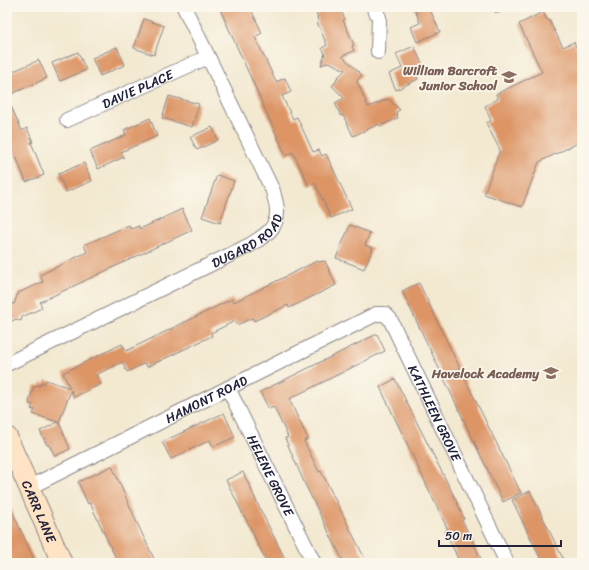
<svg xmlns="http://www.w3.org/2000/svg" width="589" height="570" viewBox="0 0 589 570" font-family="Sriracha,sans-serif">
<style>
.building{fill:#dd9566}
.lines{fill:none;stroke-linecap:round;stroke-linejoin:round}
.lane-casing{stroke:#8a8686;stroke-width:9}
.street-casing{stroke:#8a8686;stroke-width:16}
.secondary-casing{stroke:#8a8686;stroke-width:22}
.lane{stroke:#fff;stroke-width:7}
.street{stroke:#fff;stroke-width:14}
.secondary{stroke:#fee4c5;stroke-width:20}
.labels{text-anchor:middle;stroke-width:3.5;stroke-linejoin:round;paint-order:stroke}
.education-label{font-size:13px;font-weight:bold;fill:#785e54;stroke:#fbf7ec;text-anchor:end}
.street-label{font-size:13px;fill:#22223b;stroke:#fbf7ec}
</style>
<rect width="100%" height="100%" fill="#fbf7ec"/>
<filter id="ink" filterUnits="userSpaceOnUse"><feTurbulence type="fractalNoise" baseFrequency=".025" numOctaves="2"/><feDisplacementMap in="SourceGraphic" scale="8" xChannelSelector="R" yChannelSelector="G"/><feConvolveMatrix kernelMatrix="1 2 1 2 8 2 1 2 1" color-interpolation-filters="sRGB"/></filter>
<filter id="wash" filterUnits="userSpaceOnUse"><feTurbulence type="fractalNoise" baseFrequency=".012" numOctaves="4" result="noise"/><feDisplacementMap in="SourceGraphic" scale="16" xChannelSelector="R" yChannelSelector="G"/><feGaussianBlur stdDeviation="0.9" result="paint"/><feColorMatrix in="noise" values="0 0 0 0 0 0 0 0 0 0 0 0 0 0 0 0 0 1.4 0 .05"/><feComposite in="paint" operator="in"/></filter>
<g filter="url(#wash)">
<rect width="100%" height="100%" fill="#f3e9d1"/>
<g id="blocks">
<g class="building">
<path d="M219 7H250L262 33 255 37 276 82 285 78 291 92 282 96 293 119 297 117 313 152 319 150 322 156 326 154 352 209 331 218 315 183 309 186 293 152 286 156Z"/>
<path d="M313 7H339L345 19 343 20 354 45 352 46 354 51 342 56 362 75 357 81 368 107 388 99 400 110 396 112 398 118 380 126 379 124 353 136 343 115 341 116 335 103 344 98 332 86 337 80 336 79 345 70 329 62 321 65 325 53 322 48 327 45 317 22 318 21 317 17H318Z"/>
<path d="M414 7H429L440 32 417 42 411 27 420 23Z"/>
<path d="M543 12 547 20H549L563 47 574 42 582 59V141L539 162 522 207 484 194 500 150 486 123 491 121 485 106 498 99 496 94 542 72 519 24Z"/>
<path d="M144 19 164 26 154 55 134 48Z"/>
<path d="M414 46 423 66 414 70 418 79 396 90 389 74 402 68 396 54Z"/>
<path d="M117 47 125 65 100 76 92 58Z"/>
<path d="M78 52 86 70 60 81 52 63Z"/>
<path d="M39 60 47 78 7 96V74Z"/>
<path d="M169 96 199 104 192 127 162 118Z"/>
<path d="M7 97 22 131 27 128 33 142H31L44 175 26 182 7 134Z"/>
<path d="M150 118 157 136 121 152 124 157 98 169 90 151 126 135 124 130Z"/>
<path d="M212 127 218 140 197 150 190 137Z"/>
<path d="M84 163 92 181 66 192 58 174Z"/>
<path d="M217 175 234 181 220 223 202 217Z"/>
<path d="M182 209 192 230 40 302 42 308 22 317 21 321 16 319 8 323 10 317 7 316V302L14 304 18 293 43 282 40 275 87 252 84 245 129 225 131 229 139 226 140 229Z"/>
<path d="M350 225 370 233 365 245 373 248 364 269 336 258Z"/>
<path d="M317 261 318 262 325 261 336 285 289 308 288 305 254 321 252 318 237 325 235 321 211 333 212 336 147 367 145 363 127 372 122 362 96 375 101 384 74 397 71 390 59 422 70 449 55 456 49 445H47L40 431 58 422 33 414 35 410 31 409 33 405 29 404 30 402H29L34 386 35 387 36 385 40 386 41 382 44 384 46 380 70 388 63 373 122 344 126 351 232 299 234 302Z"/>
<path d="M419 283 464 377 521 493 503 502 402 291Z"/>
<path d="M377 334 385 351 289 399 308 439 304 441 319 472 321 471 367 563H344L303 480 285 438 288 437 274 407 269 409 260 392Z"/>
<path d="M395 379 456 500 464 519 462 520 483 563H460L454 550 445 531 448 530 380 387Z"/>
<path d="M224 413 235 437 213 447 210 440 171 459 162 442Z"/>
<path d="M112 466 138 525 156 563H118L90 503 88 504 78 482Z"/>
<path d="M243 472 261 511 287 563H267L245 517H244L240 508 226 480Z"/>
<path d="M530 491 548 528 565 563H543L512 500Z"/>
<path d="M7 500 28 546 36 563H7Z"/>
</g>
</g>
</g>
<g filter="url(#ink)">
<use href="#blocks" fill-opacity="0" stroke="#8a8686" stroke-width="1"/>
<g class="lines">
<g class="lane-casing">
<path id="lane" d="M496 7 498 9"/>
</g>
<g class="street-casing">
<g id="street">
<path d="M373 7 379 17 378 52"/>
<path id="s1" d="M67 120 208 57"/>
<path id="s2" d="M7 364 250 245C264 236 278 229 277 210 277 204 274 197 273 191L184 7"/>
<path id="s3" d="M228 388 314 563"/>
<path id="s4" d="M30 487 376 314H385L390 319 507 563"/>
</g>
</g>
<g class="secondary-casing">
<g id="secondary">
<path id="s5" d="M7 437 62 563"/>
</g>
</g>
<use href="#lane" class="lane"/>
<use href="#street" class="street"/>
<use href="#secondary" class="secondary"/>
</g>
</g>
<defs>
<g id="school-bare" transform="scale(1.2)"><path d="M0-5L7-2L0 1L-7-2ZM-4 1L0 2.5L4 1V4Q0 6-4 4Z" fill="#8d6e63" stroke="#fbf7ec" stroke-width="2.5" paint-order="stroke"/></g>
</defs>
<g fill-rule="evenodd">
<use href="#school-bare" x="509" y="77"/>
<use href="#school-bare" x="551" y="373"/>
</g>
<g class="labels">
<g class="education-label">
<text x="497" y="75">William Barcroft<tspan x="497" dy="15">Junior School</tspan></text>
<text x="539" y="378">Havelock Academy</text>
</g>
<g class="street-label">
<text dy="5" stroke="none"><textPath href="#s1" startOffset="77">DAVIE PLACE</textPath></text>
<text dy="5" stroke="none"><textPath href="#s2" startOffset="271">DUGARD ROAD</textPath></text>
<text dy="5" stroke="none"><textPath href="#s4" startOffset="197">HAMONT ROAD</textPath></text>
<text dy="5" stroke="none"><textPath href="#s4" startOffset="507">KATHLEEN GROVE</textPath></text>
<text dy="5" stroke="none"><textPath href="#s3" startOffset="97">HELENE GROVE</textPath></text>
<text dy="5" stroke="none"><textPath href="#s5" startOffset="81">CARR LANE</textPath></text>
</g>
</g>
<rect width="589" height="570" fill="none" stroke="#fbf7ec" stroke-width="24"/>
<path d="M439 540v6h122v-6" fill="none" stroke="#22223b" stroke-width="2"/>
<text x="445" y="540" font-size="12" fill="#22223b" stroke="#fbf7ec" stroke-width="3" paint-order="stroke">50 m</text>
</svg>
